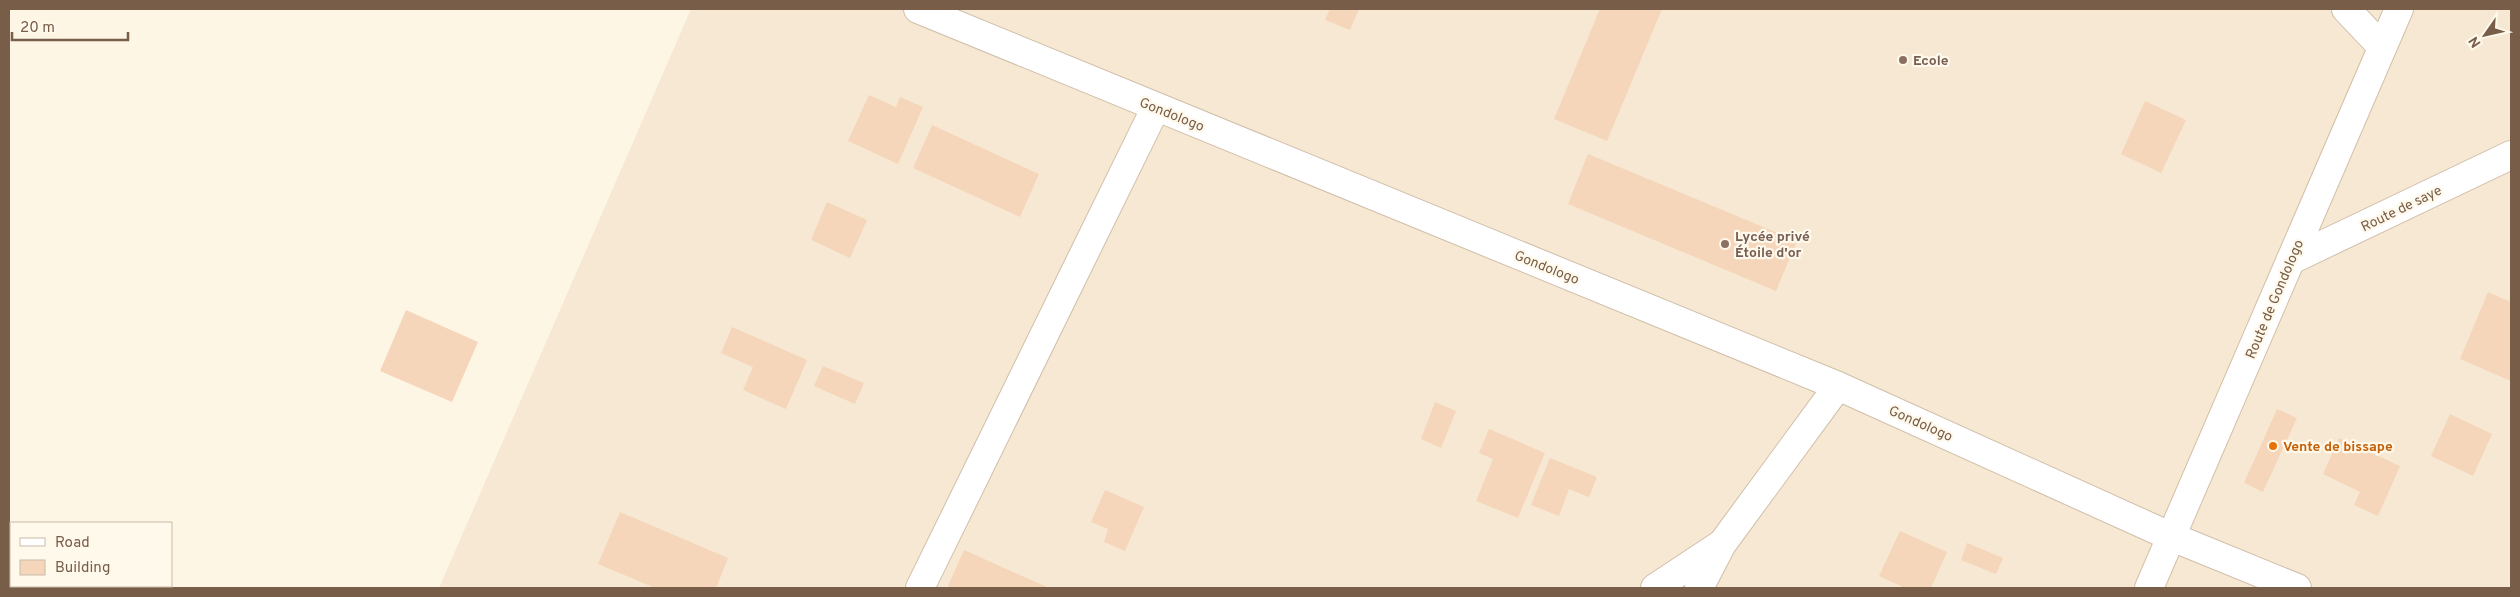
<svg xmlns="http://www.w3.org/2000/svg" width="2520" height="597" viewBox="0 0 2520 597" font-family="Overpass,sans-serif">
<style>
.residential{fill:#f6e8d2}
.building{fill:#f5d6ba}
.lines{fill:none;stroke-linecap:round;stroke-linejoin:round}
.street-casing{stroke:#d0beaa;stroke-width:30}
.secondary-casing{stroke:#d3bfa7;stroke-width:30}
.street{stroke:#fff;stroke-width:28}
.secondary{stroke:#fff;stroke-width:28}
.education-dot{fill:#8d6e63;stroke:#fff9ec;stroke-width:2}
.food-dot{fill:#e8710a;stroke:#fff9ec;stroke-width:2}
.labels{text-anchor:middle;stroke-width:4.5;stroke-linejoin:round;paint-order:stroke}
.education-label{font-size:14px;font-weight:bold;fill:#785e54;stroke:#fff9ec;text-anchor:start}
.street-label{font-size:14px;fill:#785d48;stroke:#fff9ec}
.food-label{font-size:14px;font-weight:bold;fill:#c56008;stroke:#fff9ec;text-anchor:start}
</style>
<rect width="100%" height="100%" fill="#fef6e4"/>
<path class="residential" d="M691 9H2511V588H439Z"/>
<g class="building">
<path d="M1330 9H1359L1350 30 1325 20Z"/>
<path d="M1600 9H1662L1607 141 1554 119Z"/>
<path d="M869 95 896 107 900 97 923 107 898 164 848 141Z"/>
<path d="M2145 101 2186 120 2161 173 2121 154Z"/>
<path d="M932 125 1039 174 1020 217 913 168Z"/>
<path d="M1588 154 1797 241 1776 291 1568 204Z"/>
<path d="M827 202 867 220 850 258 811 240Z"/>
<path d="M2488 292 2511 302V381L2460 359Z"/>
<path d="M406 310 478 342 452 402 380 371Z"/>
<path d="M732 327 807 360 786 409 743 390 753 367 721 353Z"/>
<path d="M823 366 864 383 855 404 814 386Z"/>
<path d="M1435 402 1456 411 1441 448 1421 439Z"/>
<path d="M2277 409 2297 418 2263 492 2244 483Z"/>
<path d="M2450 414 2492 434 2473 476 2431 456Z"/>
<path d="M1489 429 1545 453 1518 518 1476 501 1493 459 1479 453Z"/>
<path d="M2339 438 2400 466 2378 516 2354 505 2360 492 2323 474Z"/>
<path d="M1550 458 1597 477 1589 497 1569 489 1559 516 1531 505Z"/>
<path d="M1105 490 1144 507 1125 551 1104 542 1108 529 1091 522Z"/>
<path d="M620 512 728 558 716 588H655L598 564Z"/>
<path d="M1900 531 1947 552 1931 588H1905L1879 576Z"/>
<path d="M1967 543 2003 558 1996 574 1961 560Z"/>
<path d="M964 550 1049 588H952L948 586Z"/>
</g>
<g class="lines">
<g class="street-casing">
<g id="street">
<path d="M918 9 1838 386 2172 537 2297 588"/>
<path d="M2346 9 2382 47"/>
<path d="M2291 260 2511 155"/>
<path d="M920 588 1156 107"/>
<path d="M1655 588 1720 545"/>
<path d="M1699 588 1722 544 1838 386"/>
</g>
</g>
<g class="secondary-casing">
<path id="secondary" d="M2149 588 2399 9"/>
</g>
<use href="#street" class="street"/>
<use href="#secondary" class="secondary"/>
</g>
<g class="education-dot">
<circle cx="1903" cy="60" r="5"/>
<circle cx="1725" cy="244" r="5"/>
</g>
<circle class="food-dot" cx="2273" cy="446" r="5"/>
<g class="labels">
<g class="education-label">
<text x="1913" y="65">Ecole</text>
<text x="1735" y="241">Lycée privé<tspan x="1735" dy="16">Étoile d'or</tspan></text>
</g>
<g class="street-label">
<text transform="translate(1172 114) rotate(22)" y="5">Gondologo</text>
<text transform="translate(2401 208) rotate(-26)" y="5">Route de saye</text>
<text transform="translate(1547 267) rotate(22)" y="5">Gondologo</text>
<text transform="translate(2274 299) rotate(-67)" y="5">Route de Gondologo</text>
<text transform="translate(1921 423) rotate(24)" y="5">Gondologo</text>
</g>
<g class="food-label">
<text x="2283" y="451">Vente de bissape</text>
</g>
</g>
<rect width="2520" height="597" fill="none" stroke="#785d48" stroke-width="20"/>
<rect x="10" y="522" width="162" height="65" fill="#fff9ec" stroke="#c9bbaa"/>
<rect x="20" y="538" width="25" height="8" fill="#ffffff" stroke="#c9bbaa"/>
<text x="55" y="547" font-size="15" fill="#785d48">Road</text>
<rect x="20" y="560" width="25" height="15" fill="#f5d6ba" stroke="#c9bbaa"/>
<text x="55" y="572" font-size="15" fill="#785d48">Building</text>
<g transform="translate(2485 35) rotate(236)" stroke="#fff9ec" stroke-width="4" paint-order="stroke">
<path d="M0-4L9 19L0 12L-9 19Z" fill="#785d48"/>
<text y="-8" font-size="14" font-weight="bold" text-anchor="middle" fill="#785d48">N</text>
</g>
<path d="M12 32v8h116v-8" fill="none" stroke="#785d48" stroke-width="2.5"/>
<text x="20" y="32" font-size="15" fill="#785d48" stroke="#fff9ec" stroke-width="4" paint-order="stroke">20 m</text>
</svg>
